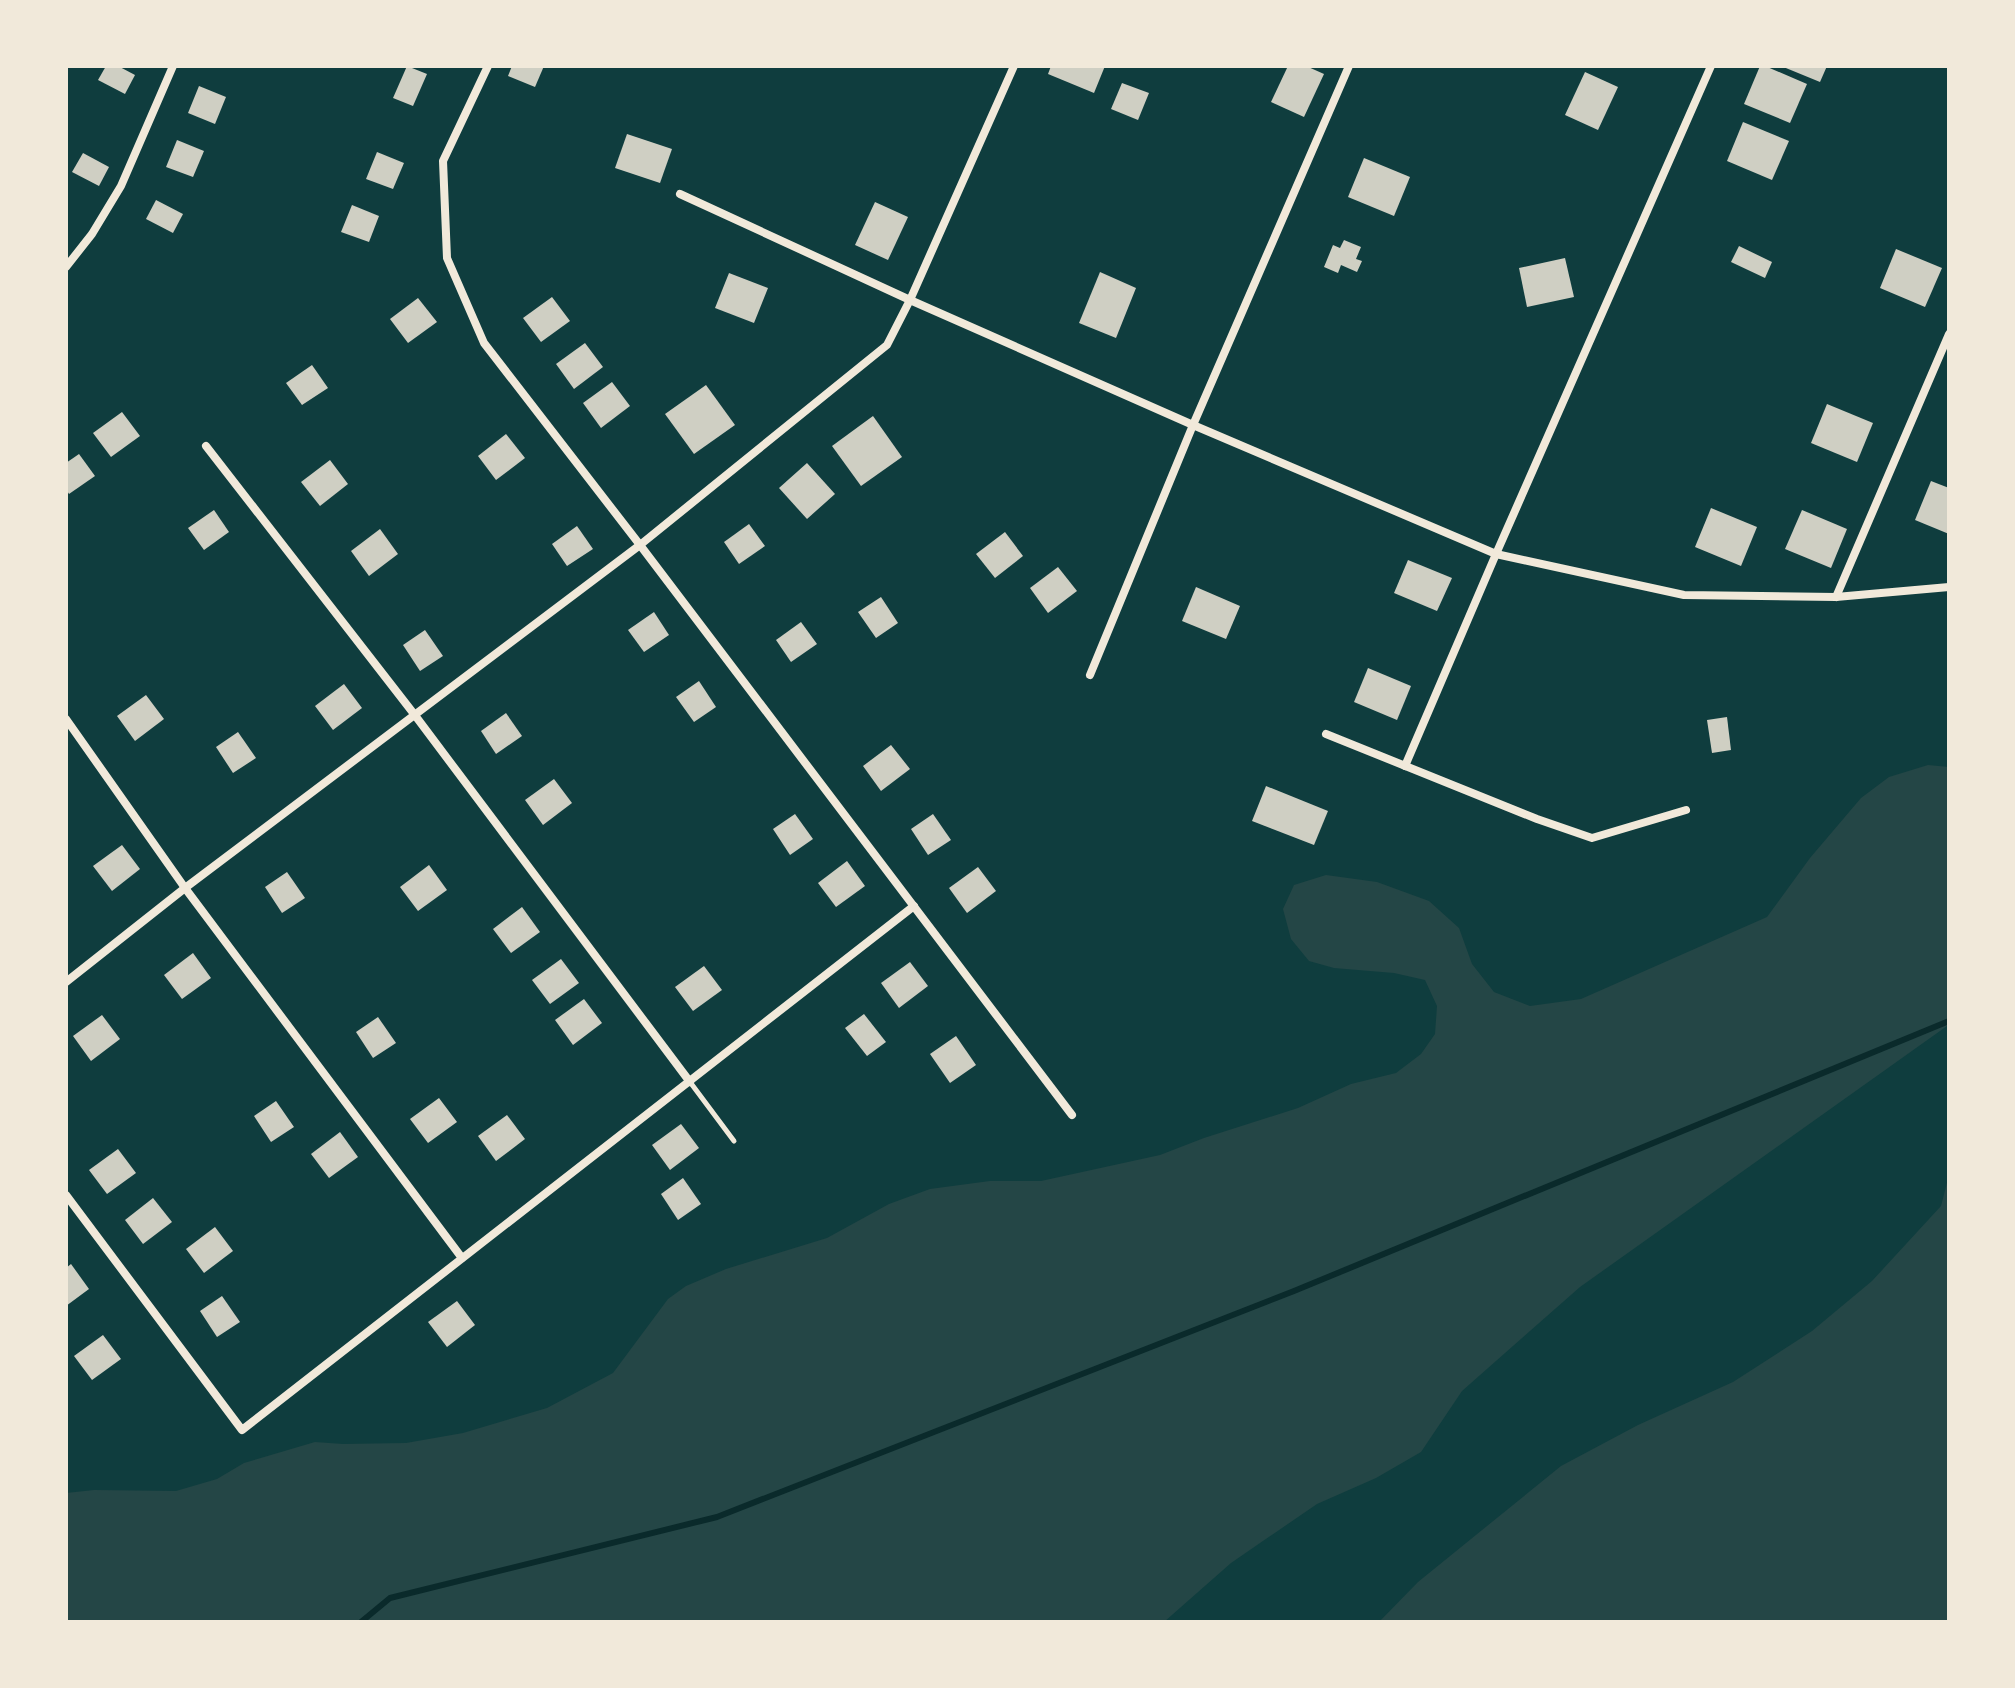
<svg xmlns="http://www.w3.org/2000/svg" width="2015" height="1688" viewBox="0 0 2015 1688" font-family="'Noto Sans',sans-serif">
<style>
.green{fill:#244646}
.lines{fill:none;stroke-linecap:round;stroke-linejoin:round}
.stream{stroke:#0a2a2b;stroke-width:6}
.building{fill:#cfcfc3}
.service{stroke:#f1e9da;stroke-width:5}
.minor{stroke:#f1e9da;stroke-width:8}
</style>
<rect width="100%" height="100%" fill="#0f3d3e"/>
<g class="green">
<path d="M1928 765 1949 767V1023L1947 1026 1580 1287 1462 1391 1421 1452 1376 1478 1317 1504 1231 1563 1164 1622H66V1493L94 1490 176 1491 217 1479 244 1463 315 1442 343 1444 406 1443 463 1433 547 1408 613 1373 668 1299 686 1286 726 1269 827 1238 889 1204 930 1189 990 1181H1041L1160 1155 1204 1138 1298 1108 1351 1084 1396 1073 1421 1054 1435 1034 1437 1006 1425 980 1394 973 1334 968 1309 961 1291 939 1283 909 1294 885 1326 875 1377 882 1429 901 1459 928 1472 964 1494 992 1530 1006 1581 999 1767 917 1810 858 1861 798 1889 777Z"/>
<path d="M1949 1175V1622H1379L1418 1582 1561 1466 1638 1425 1733 1382 1812 1331 1872 1281 1941 1206Z"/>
</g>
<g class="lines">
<path class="stream" d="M361 1622 390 1598 717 1517 1294 1291 1949 1021"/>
</g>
<g class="building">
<path d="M106 66H118L135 75 125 94 98 80Z"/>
<path d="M407 66 427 74 413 106 393 98Z"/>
<path d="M512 66H544L535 87 508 76Z"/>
<path d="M1051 66H1105L1094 93 1048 74Z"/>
<path d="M1288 66H1306L1324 74 1304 117 1271 102Z"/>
<path d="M1760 66H1765L1807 84 1790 123 1744 104Z"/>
<path d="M1781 66H1827L1820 82Z"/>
<path d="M1585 72 1618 87 1598 130 1565 115Z"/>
<path d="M1122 83 1149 93 1138 120 1111 109Z"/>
<path d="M199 86 226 97 215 124 188 113Z"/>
<path d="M1743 122 1789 141 1772 180 1727 161Z"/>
<path d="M627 134 672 149 660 183 615 168Z"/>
<path d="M177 140 204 151 193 177 166 167Z"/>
<path d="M377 152 404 163 393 189 366 179Z"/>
<path d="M83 153 109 167 99 186 72 172Z"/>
<path d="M1364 158 1410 177 1394 216 1348 197Z"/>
<path d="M156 200 183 214 173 233 146 219Z"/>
<path d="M875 202 908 217 888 260 855 245Z"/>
<path d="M352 205 379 216 369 242 341 232Z"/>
<path d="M1344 240 1361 247 1356 259 1362 261 1357 272 1341 265 1338 273 1324 267 1333 245 1340 248Z"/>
<path d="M1739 246 1772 262 1765 278 1731 262Z"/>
<path d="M1896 249 1942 268 1925 307 1880 288Z"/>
<path d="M1565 258 1574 297 1527 307 1519 268Z"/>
<path d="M1100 272 1136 288 1116 338 1079 323Z"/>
<path d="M729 273 768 288 754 323 715 308Z"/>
<path d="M552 297 570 321 541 342 523 318Z"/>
<path d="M418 298 437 322 408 343 390 319Z"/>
<path d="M585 343 603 367 574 389 556 364Z"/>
<path d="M312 365 328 388 302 405 286 383Z"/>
<path d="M612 382 630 406 601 428 583 403Z"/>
<path d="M706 385 735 425 694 454 665 414Z"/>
<path d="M1827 404 1873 423 1857 462 1811 443Z"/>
<path d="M122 412 140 436 111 457 93 433Z"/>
<path d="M873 416 902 457 861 486 832 446Z"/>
<path d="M506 434 525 458 496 480 478 456Z"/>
<path d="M79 454 95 476 69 494 66 489V463Z"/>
<path d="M330 460 348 484 320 506 301 482Z"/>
<path d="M807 463 835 494 807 519 779 488Z"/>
<path d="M1931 481 1949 488V534L1915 520Z"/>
<path d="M1711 508 1757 527 1741 566 1695 547Z"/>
<path d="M214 510 229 532 204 550 188 528Z"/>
<path d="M1802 510 1847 529 1831 568 1785 549Z"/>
<path d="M749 524 765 546 739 564 724 542Z"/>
<path d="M577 526 593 549 567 566 552 544Z"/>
<path d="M380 529 398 554 369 576 351 551Z"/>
<path d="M1005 532 1023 556 995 578 976 554Z"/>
<path d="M1408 560 1452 578 1437 611 1394 593Z"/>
<path d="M1058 567 1077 591 1048 613 1030 588Z"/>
<path d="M1196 587 1240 606 1226 639 1182 621Z"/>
<path d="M881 597 898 623 876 638 858 612Z"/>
<path d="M654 612 669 635 644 652 628 630Z"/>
<path d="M801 622 817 644 791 662 776 640Z"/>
<path d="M425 630 443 656 420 671 403 645Z"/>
<path d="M1368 668 1411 686 1397 720 1354 702Z"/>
<path d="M699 681 716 707 694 722 676 697Z"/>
<path d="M344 684 362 708 333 730 315 706Z"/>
<path d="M146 695 164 719 135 741 117 716Z"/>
<path d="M506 713 522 736 496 754 481 731Z"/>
<path d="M1727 717 1731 750 1712 753 1707 720Z"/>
<path d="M238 732 256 758 233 773 216 747Z"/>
<path d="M891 745 910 769 881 791 863 766Z"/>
<path d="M554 779 572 803 543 825 525 800Z"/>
<path d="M1266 786 1328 811 1314 845 1252 821Z"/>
<path d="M795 814 813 839 790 855 773 829Z"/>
<path d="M933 814 951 840 928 855 911 829Z"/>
<path d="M122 845 140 869 112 891 93 866Z"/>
<path d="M847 861 865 886 836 907 818 883Z"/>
<path d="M429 865 447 890 418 911 400 887Z"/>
<path d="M978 867 996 891 967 913 949 888Z"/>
<path d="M287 872 305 898 282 913 265 887Z"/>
<path d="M522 907 540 932 511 953 493 929Z"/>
<path d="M193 953 211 978 182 999 164 975Z"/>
<path d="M561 959 579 983 550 1004 532 980Z"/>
<path d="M910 962 928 986 899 1008 881 983Z"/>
<path d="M704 966 722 990 693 1011 675 987Z"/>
<path d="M584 999 602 1023 573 1045 555 1020Z"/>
<path d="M864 1014 886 1042 867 1056 845 1028Z"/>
<path d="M102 1015 120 1039 91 1061 73 1036Z"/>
<path d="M378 1017 396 1043 373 1058 356 1032Z"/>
<path d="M956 1036 976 1065 950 1083 930 1054Z"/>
<path d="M439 1098 457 1122 428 1143 410 1119Z"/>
<path d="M276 1101 294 1127 271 1142 254 1116Z"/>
<path d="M507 1115 525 1139 496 1161 478 1136Z"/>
<path d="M681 1124 699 1148 670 1170 652 1145Z"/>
<path d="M340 1132 358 1157 329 1178 311 1154Z"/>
<path d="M118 1149 136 1173 107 1194 89 1170Z"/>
<path d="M683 1178 701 1204 678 1220 661 1194Z"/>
<path d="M153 1198 172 1222 143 1244 125 1220Z"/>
<path d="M215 1227 233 1251 204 1273 186 1249Z"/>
<path d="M71 1264 89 1289 66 1306V1268Z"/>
<path d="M222 1296 240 1322 217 1337 200 1311Z"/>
<path d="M457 1301 475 1325 447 1347 428 1322Z"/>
<path d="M103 1335 121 1359 92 1380 74 1356Z"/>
</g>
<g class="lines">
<path class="service" d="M690 1082 734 1141"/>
<g class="minor">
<path d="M488 66 443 161 447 258 484 343 640 545 1072 1115"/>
<path d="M680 194 910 300 1193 425 1496 554 1684 595 1836 597 1949 587"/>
<path d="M66 267 92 234 121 186 173 66"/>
<path d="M206 446 414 714 690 1082"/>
<path d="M1836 597 1949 334"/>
<path d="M1090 675 1193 425 1349 66"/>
<path d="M66 719 185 888 462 1258"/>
<path d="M1326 734 1537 819 1592 838 1686 810"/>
<path d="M1405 766 1496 554 1711 66"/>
<path d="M66 982 185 888 640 545 887 345 910 300 1014 66"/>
<path d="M66 1195 242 1430 914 906"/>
</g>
</g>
<rect width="2015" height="1688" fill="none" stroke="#f1e9da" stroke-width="136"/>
</svg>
